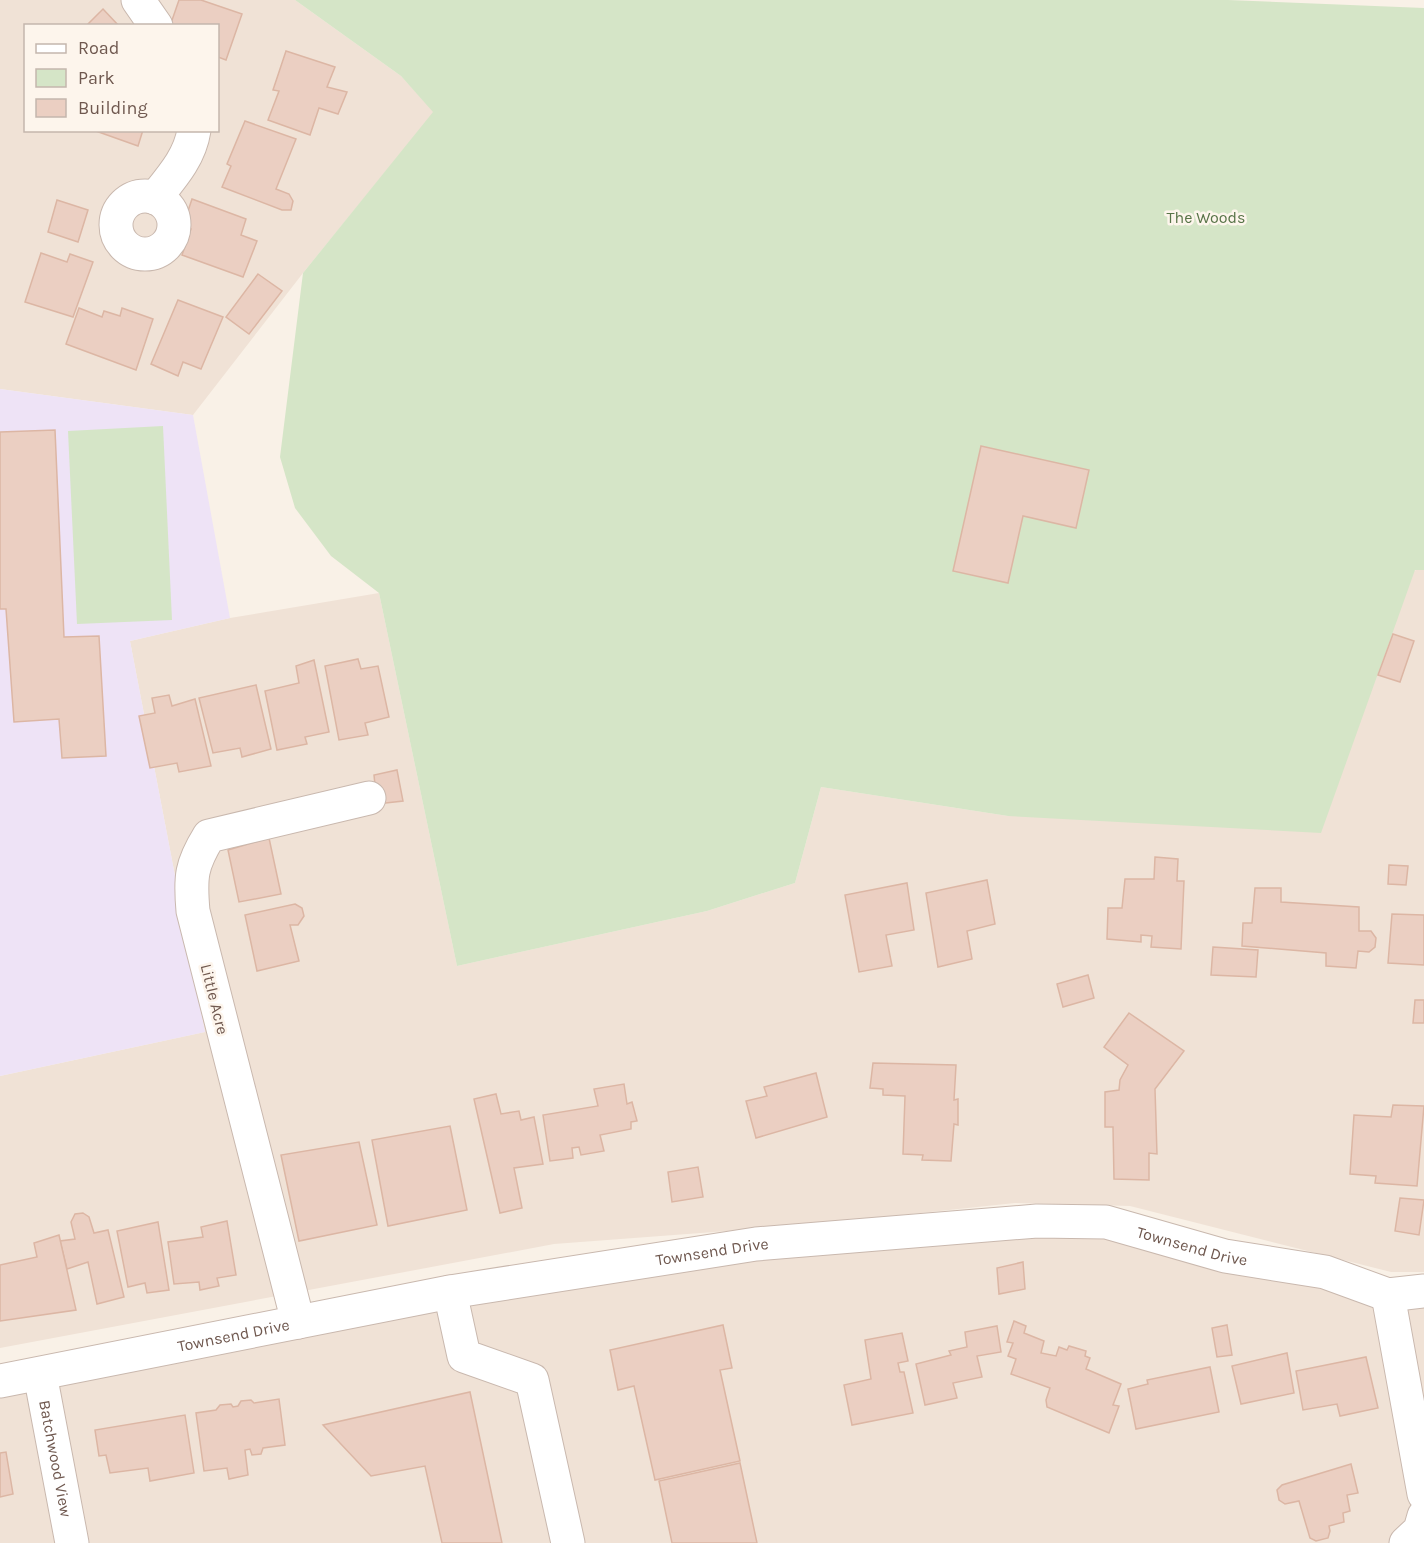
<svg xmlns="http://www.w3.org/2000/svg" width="1424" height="1543" viewBox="0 0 1424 1543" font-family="Karla,sans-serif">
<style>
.residential{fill:#f0e2d6;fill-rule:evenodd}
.education{fill:#eee3f6}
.green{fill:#d5e5c7}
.building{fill:#ebcfc2;stroke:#dcb6a4;stroke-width:1.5}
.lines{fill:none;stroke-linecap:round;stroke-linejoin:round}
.minor-casing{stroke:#c9b8ae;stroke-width:35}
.minor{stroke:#fff;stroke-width:33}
.labels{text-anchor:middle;stroke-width:5;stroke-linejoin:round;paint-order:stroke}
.park-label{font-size:16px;fill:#587448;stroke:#fdf5ec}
.street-label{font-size:16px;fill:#6f584f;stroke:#fdf5ec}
</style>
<rect width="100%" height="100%" fill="#f9f1e7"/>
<g class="residential">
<path d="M0 0H295L401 76 434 112 303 273 193 415 0 389ZM26 26H218V130H26Z"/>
<path d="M1416 570H1424V1272H1391L1130 1206 1015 1203 807 1225 554 1244 0 1348V1076L205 1032 130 641 230 618 379 593 457 966 707 911 795 883 821 787 1008 816Z"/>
<path d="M1004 1234 1121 1238 1369 1301 1424 1302V1543H0V1396L220 1351 674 1267Z"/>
</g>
<path class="education" d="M0 389 193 415 230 618 130 641 205 1032 0 1076Z"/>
<g class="green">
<path d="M295 0H1228L1424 8V570H1415L1321 833 1008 816 821 787 795 883 707 911 457 966 379 593 331 556 295 508 280 457 303 273 433 112 401 76Z"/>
<path d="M163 426 172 620 77 624 68 431Z"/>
</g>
<g class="building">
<path d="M179 0H201L242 14 226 60 218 57V26H170Z"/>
<path d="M103 9 119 26H86Z"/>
<path d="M286 51 335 67 327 87 347 92 338 114 319 108 310 135 268 120 279 91 273 90Z"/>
<path d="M245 121 296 139 276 189 289 194 293 201 291 210H282L222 187 231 166 227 164Z"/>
<path d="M93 130H143L138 146Z"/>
<path d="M192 199 246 219 241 235 257 241 243 277 182 255 191 229 183 226Z"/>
<path d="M57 200 88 210 78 242 48 232Z"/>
<path d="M41 253 67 262 70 254 93 262 73 317 25 302Z"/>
<path d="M258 274 282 291 249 334 226 317Z"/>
<path d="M178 300 223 317 201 369 183 362 178 376 151 364Z"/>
<path d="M79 308 102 317 104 311 120 316 122 308 153 319 136 370 66 344Z"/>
<path d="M55 430 64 637 99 636 106 756 62 758 59 719 14 722 6 609H0V432Z"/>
<path d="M981 446 1089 470 1076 528 1023 516 1008 583 953 571Z"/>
<path d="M1393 634 1414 641 1400 682 1378 675Z"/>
<path d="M358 659 361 669 378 666 389 717 365 723 368 735 339 740 325 666Z"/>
<path d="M314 660 329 732 305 737 307 744 277 750 265 691 299 683 296 666Z"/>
<path d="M256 685 271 749 242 757 240 748 213 753 199 698Z"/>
<path d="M169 695 172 706 195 699 211 766 179 772 177 763 150 768 139 716 155 713 152 698Z"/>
<path d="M397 770 403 801 377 804 374 775Z"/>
<path d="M269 838 281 894 239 902 228 850Z"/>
<path d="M1155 857 1178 859 1177 881H1184L1181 949 1151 947 1152 936 1141 935V942L1107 939 1108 908H1122L1125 879H1154Z"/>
<path d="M1389 865 1408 866 1406 885 1388 884Z"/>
<path d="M987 880 995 924 967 931 972 959 938 967 926 893Z"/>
<path d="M907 883 914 930 886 935 892 966 859 972 845 895Z"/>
<path d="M1255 888H1281V902L1359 907V931H1371L1376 938 1375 947 1369 952 1358 951 1356 968 1326 966V953L1242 946 1243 923H1252Z"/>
<path d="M295 904 302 908 304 916 298 925H290L299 961 257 971 245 915Z"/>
<path d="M1392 914 1424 915V965L1388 963Z"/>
<path d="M1213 947 1258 950 1256 977 1211 975Z"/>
<path d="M1088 975 1094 998 1063 1007 1057 984Z"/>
<path d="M1415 1000H1424V1023H1413Z"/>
<path d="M1129 1013 1184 1051 1155 1089 1157 1154 1149 1153V1180L1114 1179 1113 1127H1105V1092L1119 1090 1120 1080 1128 1065 1104 1047Z"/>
<path d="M873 1063 956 1065 954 1100 958 1099V1125L954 1124 951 1161 922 1160 923 1155 903 1154 905 1096 883 1095V1089L870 1088Z"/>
<path d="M816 1073 827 1117 756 1138 746 1101 767 1096 764 1087Z"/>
<path d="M624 1084 627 1104 632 1102 637 1121 631 1122V1129L600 1135 604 1151 581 1155 579 1147 572 1148 573 1158 550 1161 543 1115 598 1106 594 1089Z"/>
<path d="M496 1094 501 1114 519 1111 521 1120 534 1117 543 1164 514 1168 522 1208 500 1213 474 1099Z"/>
<path d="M1393 1105 1424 1106 1417 1186 1375 1183 1376 1176 1350 1174 1354 1115 1391 1117Z"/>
<path d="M450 1126 467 1210 388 1226 372 1140Z"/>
<path d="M359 1142 377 1225 299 1241 281 1155Z"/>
<path d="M698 1167 703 1197 672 1202 668 1172Z"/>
<path d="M1400 1198 1424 1200 1419 1235 1395 1231Z"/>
<path d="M83 1213 89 1217 94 1233 108 1230 124 1297 97 1304 88 1262 67 1269 60 1241 75 1239 71 1222 75 1214Z"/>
<path d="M227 1221 236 1275 217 1278 219 1286 200 1290 199 1282 174 1284 168 1242 203 1237 201 1227Z"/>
<path d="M158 1222 169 1290 147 1293 145 1283 128 1287 117 1231Z"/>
<path d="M59 1235 76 1310 0 1321V1265L37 1257 34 1243Z"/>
<path d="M1023 1262 1025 1289 999 1294 997 1268Z"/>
<path d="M1014 1321 1026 1326 1024 1333 1044 1341 1041 1353 1056 1356 1059 1347 1067 1350 1069 1346 1086 1351 1085 1356 1090 1358 1086 1369 1121 1384 1113 1405 1119 1406 1109 1433 1047 1407 1046 1400 1050 1388 1011 1374 1016 1359 1008 1356 1013 1343 1007 1342Z"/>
<path d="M723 1325 732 1368 720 1370 740 1461 655 1480 634 1386 618 1390 610 1350Z"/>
<path d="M1227 1325 1232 1355 1217 1357 1212 1328Z"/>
<path d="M997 1326 1001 1352 977 1356 982 1377 953 1383 957 1398 925 1405 916 1364 951 1355 949 1351 967 1347 965 1332Z"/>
<path d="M902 1333 908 1361 898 1363 900 1372H904L913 1413 852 1425 844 1385 871 1379 865 1340Z"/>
<path d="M1287 1353 1294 1393 1241 1404 1232 1366Z"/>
<path d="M1366 1357 1378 1408 1340 1416 1337 1404 1303 1410 1296 1371Z"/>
<path d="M1210 1367 1219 1412 1136 1429 1128 1389 1148 1384 1147 1380Z"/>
<path d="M470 1392 502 1543H442L425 1466 371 1476 323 1425Z"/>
<path d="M279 1399 285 1445 263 1448 261 1454 252 1455 250 1449 245 1450 248 1475 229 1479 227 1468 204 1471 196 1413 216 1410 220 1405 231 1404 233 1407 238 1406 241 1401 251 1400 254 1403Z"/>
<path d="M185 1415 194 1473 150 1481 148 1468 110 1473 106 1455 99 1456 95 1430Z"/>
<path d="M6 1452 13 1494 0 1497V1453Z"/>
<path d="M740 1463 757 1543H672L659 1481Z"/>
<path d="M1351 1464 1358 1493 1347 1495 1350 1511 1343 1513 1344 1522 1329 1526 1330 1531 1328 1538 1316 1541 1310 1538 1299 1501 1285 1504 1279 1500 1277 1490 1282 1485Z"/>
</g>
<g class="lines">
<g class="minor-casing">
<g id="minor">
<path d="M138 0 156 26"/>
<circle cx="145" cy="225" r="29"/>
<path d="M155 198C172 177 190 157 194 130"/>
<path d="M450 1292 464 1356 532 1380 568 1543"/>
<path d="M1388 1295 1424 1494"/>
<path d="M298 1322 193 911C190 877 191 865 209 836L369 798"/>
<path id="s1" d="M40 1374 72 1543"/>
<path id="s2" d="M0 1381 450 1292 756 1244 1037 1221 1106 1222 1225 1256 1325 1272 1388 1295 1424 1291"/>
<path d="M1406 1543 1420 1530 1424 1516"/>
</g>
</g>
<use href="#minor" class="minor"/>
</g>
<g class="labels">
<g class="park-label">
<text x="1206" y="223">The Woods</text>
</g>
<g class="street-label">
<text transform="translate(215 999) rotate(76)" y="6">Little Acre</text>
<text dy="6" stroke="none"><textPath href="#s2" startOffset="1209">Townsend Drive</textPath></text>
<text dy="6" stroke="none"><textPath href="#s2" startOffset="724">Townsend Drive</textPath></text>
<text dy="6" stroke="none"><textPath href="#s2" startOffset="238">Townsend Drive</textPath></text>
<text dy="6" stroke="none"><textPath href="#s1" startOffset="86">Batchwood View</textPath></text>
</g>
</g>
<rect x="24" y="24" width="195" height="108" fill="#fdf5ec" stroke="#c4b6ad" stroke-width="1.5"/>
<rect x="36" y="44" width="30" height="9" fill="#ffffff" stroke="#c4b6ad" stroke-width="1.5"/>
<text x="78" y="54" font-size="18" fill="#6f584f">Road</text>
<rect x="36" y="69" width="30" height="18" fill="#d5e5c7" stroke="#c4b6ad" stroke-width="1.5"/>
<text x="78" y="84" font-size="18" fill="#6f584f">Park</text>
<rect x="36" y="99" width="30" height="18" fill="#ebcfc2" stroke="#c4b6ad" stroke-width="1.5"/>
<text x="78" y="114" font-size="18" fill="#6f584f">Building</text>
</svg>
